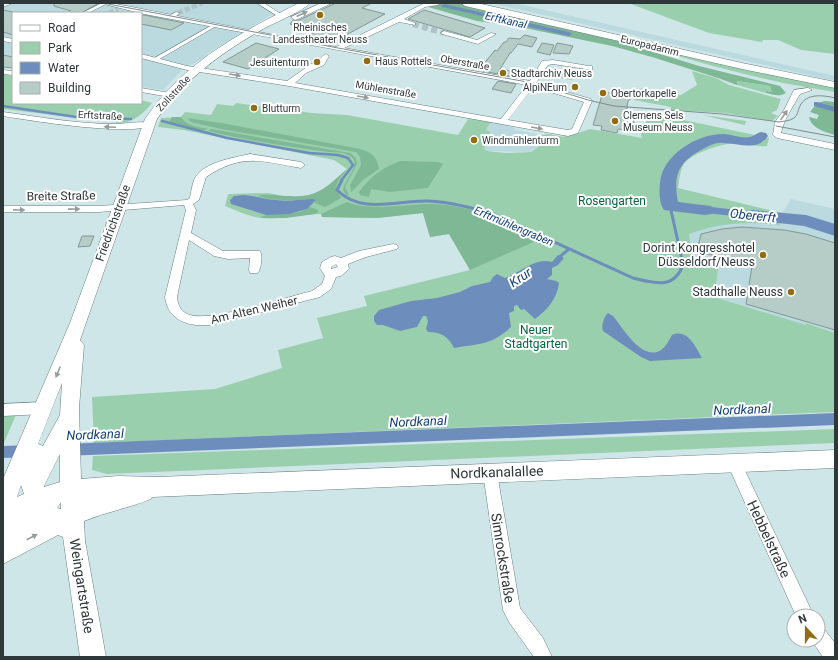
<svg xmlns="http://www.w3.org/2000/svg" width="838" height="660" viewBox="0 0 838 660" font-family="Roboto,sans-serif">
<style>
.built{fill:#badadf}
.green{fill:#9acfae}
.forest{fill:#7eb895;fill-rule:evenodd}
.water{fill:#6d8ebc}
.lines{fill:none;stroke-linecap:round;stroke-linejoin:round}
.stream-far1{stroke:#6d8ebc;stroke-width:2.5}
.stream{stroke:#6d8ebc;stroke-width:3}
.canal{fill:#6d8ebc;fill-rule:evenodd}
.river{fill:#6d8ebc;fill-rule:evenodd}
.building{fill:#b5ccc7;stroke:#829893}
.pedestrian-tunnel{stroke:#afc3c6;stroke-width:5;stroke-dasharray:5 2.5;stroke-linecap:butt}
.minor-tunnel{stroke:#afc3c6;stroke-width:6;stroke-dasharray:6 3.5;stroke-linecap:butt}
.pedestrian-casing{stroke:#687e81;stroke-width:1}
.minor-casing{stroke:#687e81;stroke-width:1}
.secondary-casing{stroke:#687e81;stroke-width:1}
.pedestrian{fill:#fff;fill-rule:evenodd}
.minor{fill:#fff;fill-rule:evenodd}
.secondary{fill:#fff;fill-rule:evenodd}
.tram{stroke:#7d8d8f;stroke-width:1}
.oneway{fill:#979c9c}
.poi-dot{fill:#916c12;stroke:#fff;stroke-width:1.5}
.labels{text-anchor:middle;stroke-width:4;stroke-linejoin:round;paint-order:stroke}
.far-poi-label{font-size:10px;fill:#2f3839;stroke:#fff;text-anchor:start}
.far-street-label{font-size:10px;fill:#2f3839;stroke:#fff}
.far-water-label{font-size:11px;font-style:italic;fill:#13417a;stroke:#fff}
.street-label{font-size:12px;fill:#2f3839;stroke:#fff}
.park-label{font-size:12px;fill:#00683e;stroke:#fff}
.poi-label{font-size:12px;fill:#2f3839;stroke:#fff;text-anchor:end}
.water-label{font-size:13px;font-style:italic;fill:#13417a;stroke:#fff}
.near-street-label{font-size:14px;fill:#2f3839;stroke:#fff}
</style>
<rect width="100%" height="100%" fill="#cfe6e9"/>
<g class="built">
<path d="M3 3H259L274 13 207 54 209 55 182 70 163 90 141 87V13H13V68L3 67Z"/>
<path d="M490 3H514L835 76V81Z"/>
<path d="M491 122 511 126 515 128 514 131 516 130 542 135 537 147 530 152 487 151 484 149 492 132 486 130Z"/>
<path d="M791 199 835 209V333L807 323 806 325 714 297 719 264 692 257 689 234 710 226 733 223 780 225 782 213Z"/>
</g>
<g class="green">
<path d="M628 3H835V54L801 50 778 40H763L762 42 709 33Z"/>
<path d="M658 50 835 87V92C774 83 717 68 658 50Z"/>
<path d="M563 70 582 72 578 78H573L572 80 559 78Z"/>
<path d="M692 71 716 78 729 85 781 99 777 110 771 113 778 116 772 121 725 113 671 110V107L634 100 637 94 659 97 681 95 697 85Z"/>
<path d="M3 74 13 76V103H141V100L152 103C143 114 135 121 121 123L3 109Z"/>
<path d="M737 81 770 86 772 92 766 91V93L737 85Z"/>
<path d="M236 103 271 108 286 109 311 113 347 115 458 135 468 119 491 122 486 130 491 132 484 149 487 151 505 153 531 152 538 147 542 135 548 134 564 137 565 134H575L590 129 642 138 641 135 648 117 660 115 769 138 767 146C757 147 747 144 736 143 724 143 691 153 684 164 680 170 679 181 678 188L782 213 780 225C745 222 722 222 689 234L692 257 719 264 714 297 806 325V323L835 333V412L94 443 92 397 215 389 282 368 278 350 323 338 317 318 367 306 364 296 470 270 449 234 430 237 423 213 377 218 322 217 321 214C301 214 281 220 261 218 249 217 236 210 225 206L228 194 268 193 290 197 309 195 322 191 347 169 334 160 184 130 158 127 161 118 181 117 185 112 211 115 217 104 233 106Z"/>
<path d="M702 115 746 121 745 125Z"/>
<path d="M16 415 3 445V416Z"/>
<path d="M835 429V443L107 474 92 470 93 456Z"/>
</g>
<g class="forest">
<path d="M442 3H460L500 12 608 38 699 66 780 86 786 93C779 97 774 95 766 93V91L772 92 770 86 737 81V85L718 78 652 57 612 46 520 27 477 21 428 7ZM445 5 569 33 568 35 443 7Z"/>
<path d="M825 101 835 102V135C825 132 811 128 809 117L817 119 819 115 810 112 817 103Z"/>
<path d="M172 117H181C186 126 199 127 208 129 200 133 178 124 169 122Z"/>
<path d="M187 118 227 124 360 149C372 152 377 157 379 169L363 180 351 192 350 185 361 165 360 157 356 152 221 129 191 122Z"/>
<path d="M211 129 350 153 356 158 357 164 345 187 349 195H346L343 190C344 182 358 166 354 160 350 152 336 152 329 152 288 147 247 140 208 131Z"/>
<path d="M400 161 438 162 443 164 428 188 390 192 371 189 369 197 360 195 359 192C369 178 383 167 400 161Z"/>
<path d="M347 169 338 181 336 187 341 198 325 207 315 203 316 200 314 199C290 200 281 202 257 196 269 193 277 196 289 196 316 199 328 186 347 169Z"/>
<path d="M347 202C370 212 409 203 435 204 461 205 483 213 506 224 516 228 531 232 538 240L470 270 449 234 430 237 423 213 377 218 322 217 321 214Z"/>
<path d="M310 207 318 210V212L315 214 286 218H260C270 210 295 218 310 207Z"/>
</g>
<g class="water">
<path d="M244 195C255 196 265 199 276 200 289 202 301 199 314 199L316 200 307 209 289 214 266 215 231 204 230 200 234 196Z"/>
<path d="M676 201 685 204 781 215V221L678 210Z"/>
<path d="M558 255 564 258 558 265 552 268V275L547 279 556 281 559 283C557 299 548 309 535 319L524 309 521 310 517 305 514 306V311L509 313 511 327C490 346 480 343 454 348 448 336 441 332 428 332L426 329 428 321 426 316H423L417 327 400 331 383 325H377L374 321V316L379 310 411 301 437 298 460 292 472 286 490 282 493 277 497 274 505 278C520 273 535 257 552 262Z"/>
<path d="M608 313 613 316C623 328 642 362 661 350 666 347 669 340 672 335 688 328 696 348 702 358L650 361 641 357 603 331C601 326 604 316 608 313Z"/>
</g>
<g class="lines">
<g class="stream-far1">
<path d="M3 106 76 117 131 119"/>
<path d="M162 121 227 138 309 153 338 155 348 158 353 165 341 181"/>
</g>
<g class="stream">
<path d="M342 180 337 190C362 215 397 200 428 201 451 202 474 208 495 215L633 278C654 283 675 290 683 264L670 206"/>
<path d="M557 259 569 249"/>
</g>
<g class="canal">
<path d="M444 4 569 32 572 34 569 36 442 7 441 6Z"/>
<path d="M814 102H817L835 107V112L814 106Z"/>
<path d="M835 413V425L64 456 59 455 57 450 59 445 64 444Z"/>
<path d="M30 445 35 446 37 451 35 456 30 457 3 458V446Z"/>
</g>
<g class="river">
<path d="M761 132 766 133 768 136C757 152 739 143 723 143 716 142 709 146 703 149 678 162 673 175 678 202L711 206 714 210 711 214 705 215 664 210C659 203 659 191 660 183 662 155 697 134 723 134 731 134 742 139 750 137 754 136 757 133 761 132Z"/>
<path d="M752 210 806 215 835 224V236L804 226 746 219 743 215 746 211Z"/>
</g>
</g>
<g class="building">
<path d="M54 3H99L81 13H69L71 11 54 6Z"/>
<path d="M336 3H372L362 8 385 14 333 42 309 35 315 32 290 24 293 20H299Z"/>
<path d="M3 10 13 12V35L3 32Z"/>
<path d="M424 10 485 28 470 37 408 19Z"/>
<path d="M141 15H144L184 23 171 30 141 24Z"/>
<path d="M525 35 537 38 532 47 518 44 511 53H510L497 74 479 70 495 50 497 51 504 42H506L509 38 520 39 523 36Z"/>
<path d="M256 43 279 49 248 69 223 62Z"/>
<path d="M542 43 554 45 550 55 537 52Z"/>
<path d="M557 43 573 46 569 54 553 53Z"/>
<path d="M3 55 13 57V68L3 67Z"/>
<path d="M506 70 514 72 522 73 520 78 503 75Z"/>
<path d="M498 81 516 84 511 93 492 89Z"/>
<path d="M642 89 628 101 626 113 635 115 633 126 627 125 625 130 618 129 617 133 601 130 602 126 593 125 603 92 622 95Z"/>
<path d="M742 227 784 230 806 234 835 243V330L746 304 752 266 697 251 701 234 722 229Z"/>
<path d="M82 236H94L90 246 78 247Z"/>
</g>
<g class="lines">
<g class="pedestrian-tunnel">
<path d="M109 13 118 9"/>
<path d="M178 13 202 3"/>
</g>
<path class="minor-tunnel" d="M413 24 444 33"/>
<g class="pedestrian-casing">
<g id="pedestrian">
<path d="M7 3H13L3 7V4Z"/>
<path d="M102 3H108L88 13H82Z"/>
<path d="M176 12 180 13 173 18H169V16Z"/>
<path d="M214 24 218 25 156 61 151 60Z"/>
</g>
</g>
<g class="minor-casing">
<g id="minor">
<path d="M100 3H111L336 47 425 3H432L404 19 415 23V25L399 22 344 48 530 81 542 61 553 60 589 66H592V70L553 64 548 65 536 83 591 99 592 101 578 133 568 136 289 86 187 70 141 58V54L187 66 287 81 307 67 294 62V60C300 59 307 64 313 64 318 63 321 56 326 54L329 56 324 65 306 73 295 83 501 119 527 85 144 14ZM533 87 584 102 572 129 568 130 508 120Z"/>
<path d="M257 3H264L284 16 279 17Z"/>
<path d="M444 31 477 40 491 33 496 34 478 44 442 34 441 33Z"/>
<path d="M3 37 13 39V43L3 41Z"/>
<path d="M3 70 13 71V75L3 74Z"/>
<path d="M141 88 170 93 174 95 170 97 141 92Z"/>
<path d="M808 88 812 90 800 94C793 107 784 119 781 133L835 144V150L777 138 773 135 775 122 784 110 794 90Z"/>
<path d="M3 112C40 117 77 124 114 124 122 124 148 120 153 124 138 138 27 120 3 116Z"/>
<path d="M250 154 301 162 305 165 301 168C261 161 242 153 206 177L199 200 193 204 196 210 191 233 223 251H260C263 256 261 268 258 273H250L249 270 250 258 228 259 214 256 189 240 177 297C178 306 181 312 190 315 210 322 288 297 312 291L322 284 325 276 320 268 322 262 331 257 335 256 341 258 359 251 393 244 397 245 398 247 397 249 366 257 348 264 349 269 341 276 336 277 331 289 320 297 211 325C189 327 168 321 165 297L186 210 184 205 99 212H3V206H99L187 200 190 198C191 192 192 186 194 180 202 162 233 158 250 154ZM336 264 338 267 331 269V267Z"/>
<path d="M43 402 48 404 50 408 48 412 43 414 3 416V404Z"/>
<path d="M734 456 739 458 814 616H796L727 463 729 458Z"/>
<path d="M490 466 495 468 497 473 520 608 543 638 552 657H534L509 622 503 610 483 473 485 468Z"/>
<path d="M818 626 824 629 835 643V657H823L812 641 811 640H818Z"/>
</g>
</g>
<g class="secondary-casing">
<g id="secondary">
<path d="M299 3H310C303 11 276 22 265 28 222 52 185 79 157 119L80 340 84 345 79 408 81 479 118 476 158 477 835 450V468L152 497 151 499C129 508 106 512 84 521L85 541 106 657H80L63 537 58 535 3 564V479L70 323 145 119C184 62 240 33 299 3ZM62 383 60 415 43 446 38 444ZM60 454V482L44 487V486ZM21 485 24 494 17 497ZM61 502V509L57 508Z"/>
<path d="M321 3H332L298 19 295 20 291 17Z"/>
<path d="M422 3H439L438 5 424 7Z"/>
<path d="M461 3H477L742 63 835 82V88L742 69 465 6Z"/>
</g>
</g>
<use href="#pedestrian" class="pedestrian"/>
<use href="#minor" class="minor"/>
<use href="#secondary" class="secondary"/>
<g class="tram">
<path d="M103 3 338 48 533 83 588 100 614 106 722 114 779 122C784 121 790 121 794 118 798 115 798 110 800 106 806 93 823 95 835 98"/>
<path d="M776 126 835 137"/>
</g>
</g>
<defs><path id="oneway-solid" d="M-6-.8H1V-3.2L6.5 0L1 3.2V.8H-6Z"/></defs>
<g class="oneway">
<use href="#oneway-solid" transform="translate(302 14) rotate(-25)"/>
<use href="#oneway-solid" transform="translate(235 75) rotate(9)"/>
<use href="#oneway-solid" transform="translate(363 97) rotate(10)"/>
<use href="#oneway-solid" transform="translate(784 115) rotate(-55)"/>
<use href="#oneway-solid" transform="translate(110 127) rotate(-178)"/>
<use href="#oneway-solid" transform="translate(537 128) rotate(10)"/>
<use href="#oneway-solid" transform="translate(74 209) rotate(-1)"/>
<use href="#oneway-solid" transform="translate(19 210) rotate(1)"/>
<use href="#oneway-solid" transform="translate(58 372) rotate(112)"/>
<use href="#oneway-solid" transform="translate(32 537) rotate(-28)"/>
</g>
<g class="poi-dot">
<circle cx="320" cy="15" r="4"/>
<circle cx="367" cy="61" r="4"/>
<circle cx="317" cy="62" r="4"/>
<circle cx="503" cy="73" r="4"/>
<circle cx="575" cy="87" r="4"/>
<circle cx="603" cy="93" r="4"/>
<circle cx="254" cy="108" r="4"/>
<circle cx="615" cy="121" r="4"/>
<circle cx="474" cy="140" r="4"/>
<circle cx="763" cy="255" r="4"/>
<circle cx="791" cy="292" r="4"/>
</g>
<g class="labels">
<g class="far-poi-label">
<text x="320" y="31" text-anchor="middle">Rheinisches<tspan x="320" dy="12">Landestheater Neuss</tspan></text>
<text x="375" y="65">Haus Rottels</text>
<text x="309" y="66" text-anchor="end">Jesuitenturm</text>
<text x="511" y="77">Stadtarchiv Neuss</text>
<text x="567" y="91" text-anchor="end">AlpiNEum</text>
<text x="611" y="97">Obertorkapelle</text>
<text x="262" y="112">Blutturm</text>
<text x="623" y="119">Clemens Sels<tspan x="623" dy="12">Museum Neuss</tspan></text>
<text x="482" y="144">Windmühlenturm</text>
</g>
<g class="far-street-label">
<text transform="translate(650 45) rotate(14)" y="4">Europadamm</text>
<text transform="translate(465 62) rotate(10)" y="4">Oberstraße</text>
<text transform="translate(386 89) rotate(10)" y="4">Mühlenstraße</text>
<text transform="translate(173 93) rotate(-47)" y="4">Zollstraße</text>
<text transform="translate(100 115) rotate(3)" y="4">Erftstraße</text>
</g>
<g class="far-water-label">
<text transform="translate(506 20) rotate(13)" y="4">Erftkanal</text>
<text transform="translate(514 226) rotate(23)" y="4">Erftmühlengraben</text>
</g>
<g class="street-label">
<text transform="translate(61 196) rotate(-1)" y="4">Breite Straße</text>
<text transform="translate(113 223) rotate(-70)" y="4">Friedrichstraße</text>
<text transform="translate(254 310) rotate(-13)" y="4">Am Alten Weiher</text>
</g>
<g class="park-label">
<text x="612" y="205">Rosengarten</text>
<text x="536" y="334">Neuer<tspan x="536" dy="14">Stadtgarten</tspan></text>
</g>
<g class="poi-label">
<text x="755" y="252">Dorint Kongresshotel<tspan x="755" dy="14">Düsseldorf/Neuss</tspan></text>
<text x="783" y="296">Stadthalle Neuss</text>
</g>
<g class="water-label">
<text transform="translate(753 215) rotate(6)" y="5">Obererft</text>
<text transform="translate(520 277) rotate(-34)" y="5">Krur</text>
<text transform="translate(742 409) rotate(-2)" y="5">Nordkanal</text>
<text transform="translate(418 421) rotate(-2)" y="5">Nordkanal</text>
<text transform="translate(95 434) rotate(-2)" y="5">Nordkanal</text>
</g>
<g class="near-street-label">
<text transform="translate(497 472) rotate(-2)" y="5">Nordkanalallee</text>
<text transform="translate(769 539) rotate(65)" y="5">Hebbelstraße</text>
<text transform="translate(503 558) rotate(81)" y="5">Simrockstraße</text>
<text transform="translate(82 586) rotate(81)" y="5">Weingartstraße</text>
</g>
</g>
<rect width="838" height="660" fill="none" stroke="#2f3839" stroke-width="8"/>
<rect x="12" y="12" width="130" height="92" fill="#ffffff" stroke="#acafb0"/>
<rect x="20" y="25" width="20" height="6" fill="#ffffff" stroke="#acafb0"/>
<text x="48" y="32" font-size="12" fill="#2f3839">Road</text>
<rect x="20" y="42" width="20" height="12" fill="#9acfae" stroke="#acafb0"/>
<text x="48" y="52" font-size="12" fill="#2f3839">Park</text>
<rect x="20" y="62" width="20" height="12" fill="#6d8ebc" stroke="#acafb0"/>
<text x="48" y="72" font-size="12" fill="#2f3839">Water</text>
<rect x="20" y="82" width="20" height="12" fill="#b5ccc7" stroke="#acafb0"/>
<text x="48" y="92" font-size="12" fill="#2f3839">Building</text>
<g transform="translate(806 628) rotate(339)"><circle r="19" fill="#ffffff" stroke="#acafb0"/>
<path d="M0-3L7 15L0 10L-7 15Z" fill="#916c12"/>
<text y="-6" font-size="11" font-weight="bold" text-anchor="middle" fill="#2f3839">N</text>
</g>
</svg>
